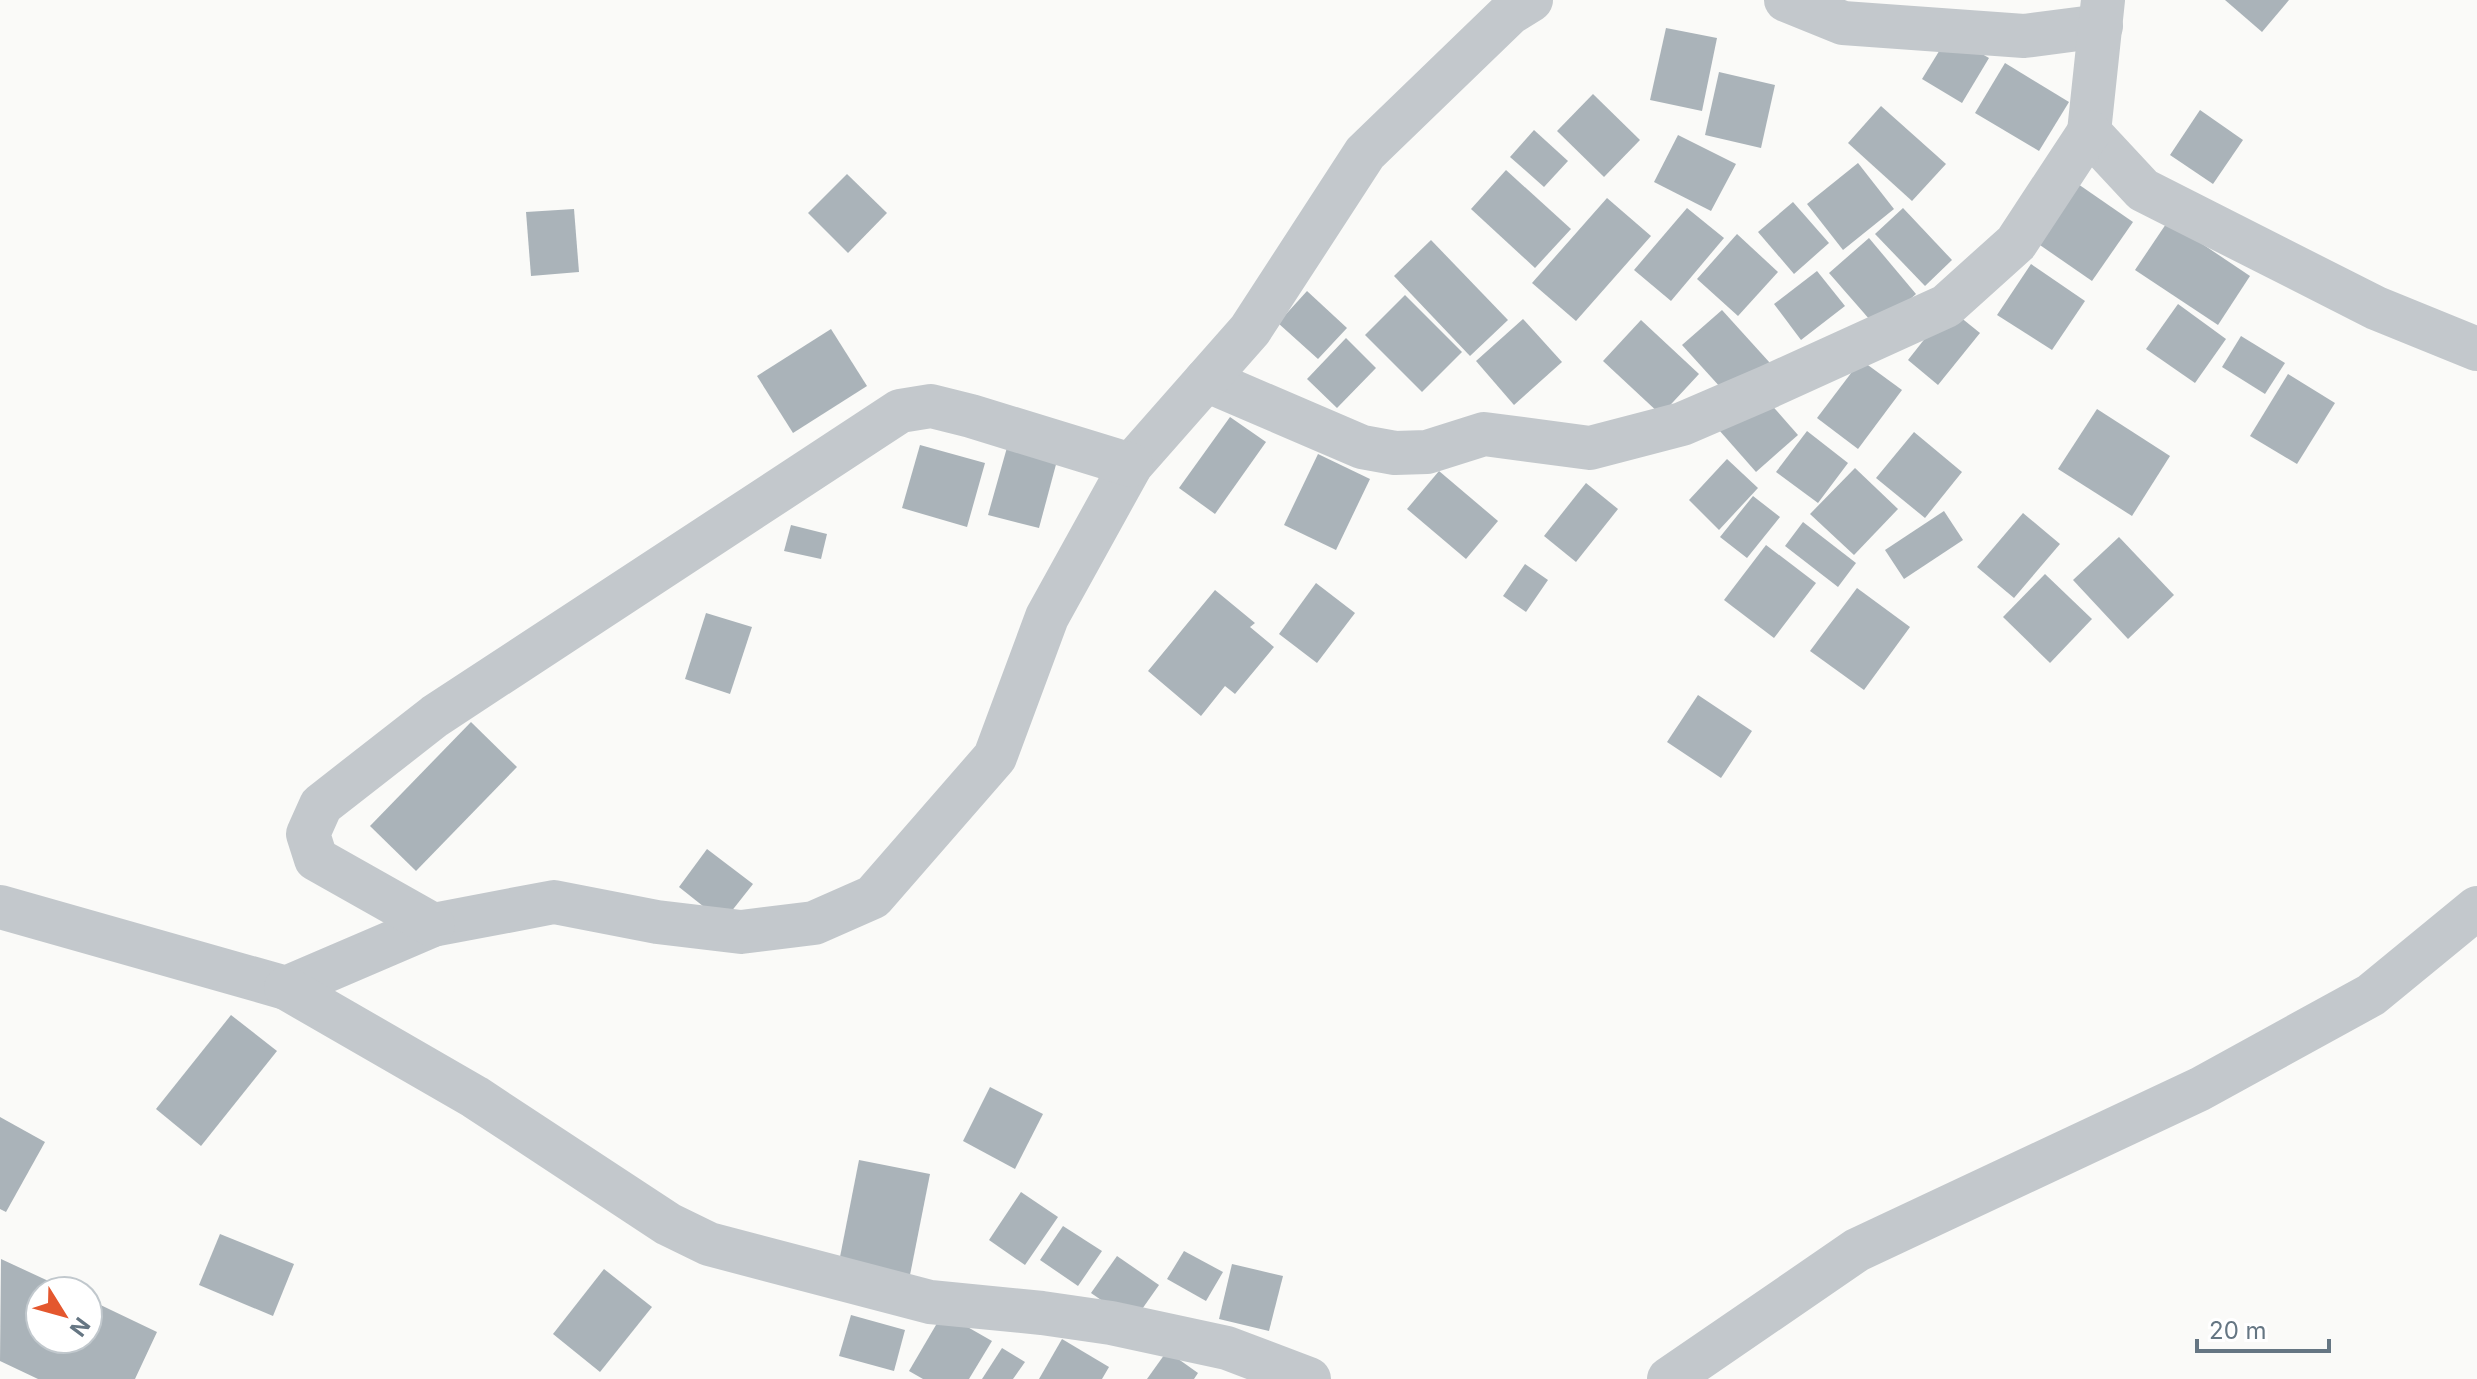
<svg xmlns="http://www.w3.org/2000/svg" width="2477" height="1379" viewBox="0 0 2477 1379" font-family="Inter,sans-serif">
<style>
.building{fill:#aab3b9}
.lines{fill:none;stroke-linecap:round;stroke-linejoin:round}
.minor{stroke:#c3c8cc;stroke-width:44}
</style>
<rect width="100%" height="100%" fill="#fafaf8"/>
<g class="building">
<path d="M2225 0H2289L2262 32Z"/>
<path d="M1666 28 1717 38 1702 111 1650 100Z"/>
<path d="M1949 35 1989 58 1962 103 1922 79Z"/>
<path d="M2005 63 2069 102 2039 151 1975 113Z"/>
<path d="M1719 72 1775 85 1761 148 1705 135Z"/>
<path d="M1593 94 1640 140 1604 177 1557 131Z"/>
<path d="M1881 106 1946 164 1912 201 1848 143Z"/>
<path d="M2200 110 2243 140 2213 184 2170 155Z"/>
<path d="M1534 130 1568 161 1544 187 1510 157Z"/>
<path d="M1678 135 1736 164 1711 211 1654 182Z"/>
<path d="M1858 163 1894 209 1843 250 1807 204Z"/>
<path d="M1506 170 1571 229 1535 268 1471 209Z"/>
<path d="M847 174 887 213 848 253 808 213Z"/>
<path d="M2078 184 2133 222 2092 281 2037 243Z"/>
<path d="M1607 198 1651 236 1576 321 1532 283Z"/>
<path d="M1793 202 1829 243 1794 274 1758 232Z"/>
<path d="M1687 208 1724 238 1671 301 1634 270Z"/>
<path d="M1903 208 1952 260 1925 286 1875 234Z"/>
<path d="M574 209 579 272 531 276 526 212Z"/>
<path d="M2168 221 2250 276 2218 325 2135 270Z"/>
<path d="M1737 234 1778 272 1738 316 1697 279Z"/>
<path d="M1869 238 1916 294 1877 328 1829 273Z"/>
<path d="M1431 240 1508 320 1470 356 1394 276Z"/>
<path d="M2031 264 2085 301 2052 350 1997 315Z"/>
<path d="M1817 271 1845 306 1801 340 1774 304Z"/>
<path d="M1307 291 1347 328 1318 359 1278 323Z"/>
<path d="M1405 295 1462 352 1422 392 1365 335Z"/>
<path d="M2178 304 2226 339 2195 383 2146 349Z"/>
<path d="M1949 308 1980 333 1938 385 1908 360Z"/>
<path d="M1722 310 1770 363 1731 399 1682 345Z"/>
<path d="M1523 319 1562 362 1514 405 1476 361Z"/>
<path d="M1641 320 1699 374 1661 415 1603 361Z"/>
<path d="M831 329 867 386 793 433 757 376Z"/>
<path d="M2241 336 2285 363 2265 394 2222 367Z"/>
<path d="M1346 338 1376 368 1337 408 1307 379Z"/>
<path d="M1861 360 1902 390 1858 449 1817 418Z"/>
<path d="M2288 374 2335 403 2297 464 2250 436Z"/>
<path d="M1761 393 1798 435 1756 472 1719 430Z"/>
<path d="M2097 409 2170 456 2132 516 2058 469Z"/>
<path d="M1230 417 1266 442 1215 514 1179 488Z"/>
<path d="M1807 431 1848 463 1818 503 1776 472Z"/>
<path d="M1914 432 1962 472 1925 518 1876 478Z"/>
<path d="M1008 444 1058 457 1039 528 988 515Z"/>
<path d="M920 445 985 463 967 527 902 508Z"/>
<path d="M1318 454 1370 479 1336 550 1284 525Z"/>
<path d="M1727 459 1758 488 1719 530 1689 500Z"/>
<path d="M1855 468 1898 509 1854 555 1810 514Z"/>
<path d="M1439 471 1498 521 1466 559 1407 509Z"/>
<path d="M1586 483 1618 509 1576 562 1544 536Z"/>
<path d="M1753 496 1780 517 1747 558 1720 537Z"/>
<path d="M1944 511 1963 540 1904 579 1885 550Z"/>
<path d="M2023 513 2060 544 2014 598 1977 567Z"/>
<path d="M1803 522 1856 563 1838 587 1785 546Z"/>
<path d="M791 525 827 534 821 559 784 551Z"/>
<path d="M2119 537 2174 595 2128 639 2073 580Z"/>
<path d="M1766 545 1816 583 1774 638 1724 600Z"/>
<path d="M1525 564 1548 580 1526 612 1503 596Z"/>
<path d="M2045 574 2092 619 2050 663 2003 617Z"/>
<path d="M1316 583 1355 613 1317 663 1279 634Z"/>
<path d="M1857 588 1910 627 1864 690 1810 651Z"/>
<path d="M1215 590 1255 623 1250 627 1274 647 1235 694 1225 686 1201 716 1148 671Z"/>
<path d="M706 613 752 627 730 694 685 679Z"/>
<path d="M1698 695 1752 731 1721 778 1667 742Z"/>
<path d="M471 722 517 767 416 871 370 826Z"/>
<path d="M707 849 753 884 723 922 679 887Z"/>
<path d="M231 1015 277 1051 201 1146 156 1109Z"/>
<path d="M990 1087 1043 1114 1015 1169 963 1141Z"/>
<path d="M0 1117 45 1142 6 1212 0 1209Z"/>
<path d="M859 1160 930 1174 910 1275 839 1262Z"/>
<path d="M1021 1192 1058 1217 1025 1265 989 1240Z"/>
<path d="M1063 1226 1102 1251 1078 1286 1040 1260Z"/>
<path d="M220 1234 294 1264 273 1316 199 1285Z"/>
<path d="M1184 1251 1223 1272 1206 1301 1167 1279Z"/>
<path d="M1117 1256 1159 1285 1133 1322 1091 1293Z"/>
<path d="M1 1259 70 1291H40V1339H88V1299L157 1332 135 1379H38L0 1361Z"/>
<path d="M1232 1264 1283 1276 1269 1331 1219 1319Z"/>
<path d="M604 1269 652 1307 600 1372 553 1334Z"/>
<path d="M943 1313 992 1341 969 1379H923L909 1371Z"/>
<path d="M851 1315 905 1330 894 1371 839 1356Z"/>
<path d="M1062 1339 1109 1367 1102 1379H1039Z"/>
<path d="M1002 1348 1025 1362 1013 1379H982Z"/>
<path d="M1167 1351 1198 1373 1194 1379H1147Z"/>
</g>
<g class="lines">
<g class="minor">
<path d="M1786 0 1843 23 2024 36 2101 26"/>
<path d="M2103 0 2089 132 2143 190 2376 308 2477 349"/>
<path d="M1206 380 1362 447 1395 453 1427 452 1484 434 1590 448 1682 424 1768 387 1946 306 2016 243 2089 132"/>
<path d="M0 907 286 988 433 925 554 902 657 922 741 932 814 923 873 897 995 757 1047 617 1131 465 1250 330 1365 153 1510 13 1531 0"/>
<path d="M433 925 316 859 308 834 321 805 435 716 900 411 931 406 971 416 1131 465"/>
<path d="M286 988 475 1097 668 1224 709 1244 930 1302 1042 1313 1111 1323 1227 1348 1309 1379"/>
<path d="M1669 1379 1857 1250 2200 1089 2371 995 2477 908"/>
</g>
</g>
<g transform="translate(64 1315) rotate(127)"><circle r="38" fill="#ffffff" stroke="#c1c8cd" stroke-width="2"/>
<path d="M0-6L14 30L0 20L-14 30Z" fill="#e4572e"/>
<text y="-12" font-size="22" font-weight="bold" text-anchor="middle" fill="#657683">N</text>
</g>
<path d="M2197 1339v12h132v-12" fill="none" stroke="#657683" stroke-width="4"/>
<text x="2209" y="1339" font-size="24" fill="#657683" stroke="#ffffff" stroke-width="6" paint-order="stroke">20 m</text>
</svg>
